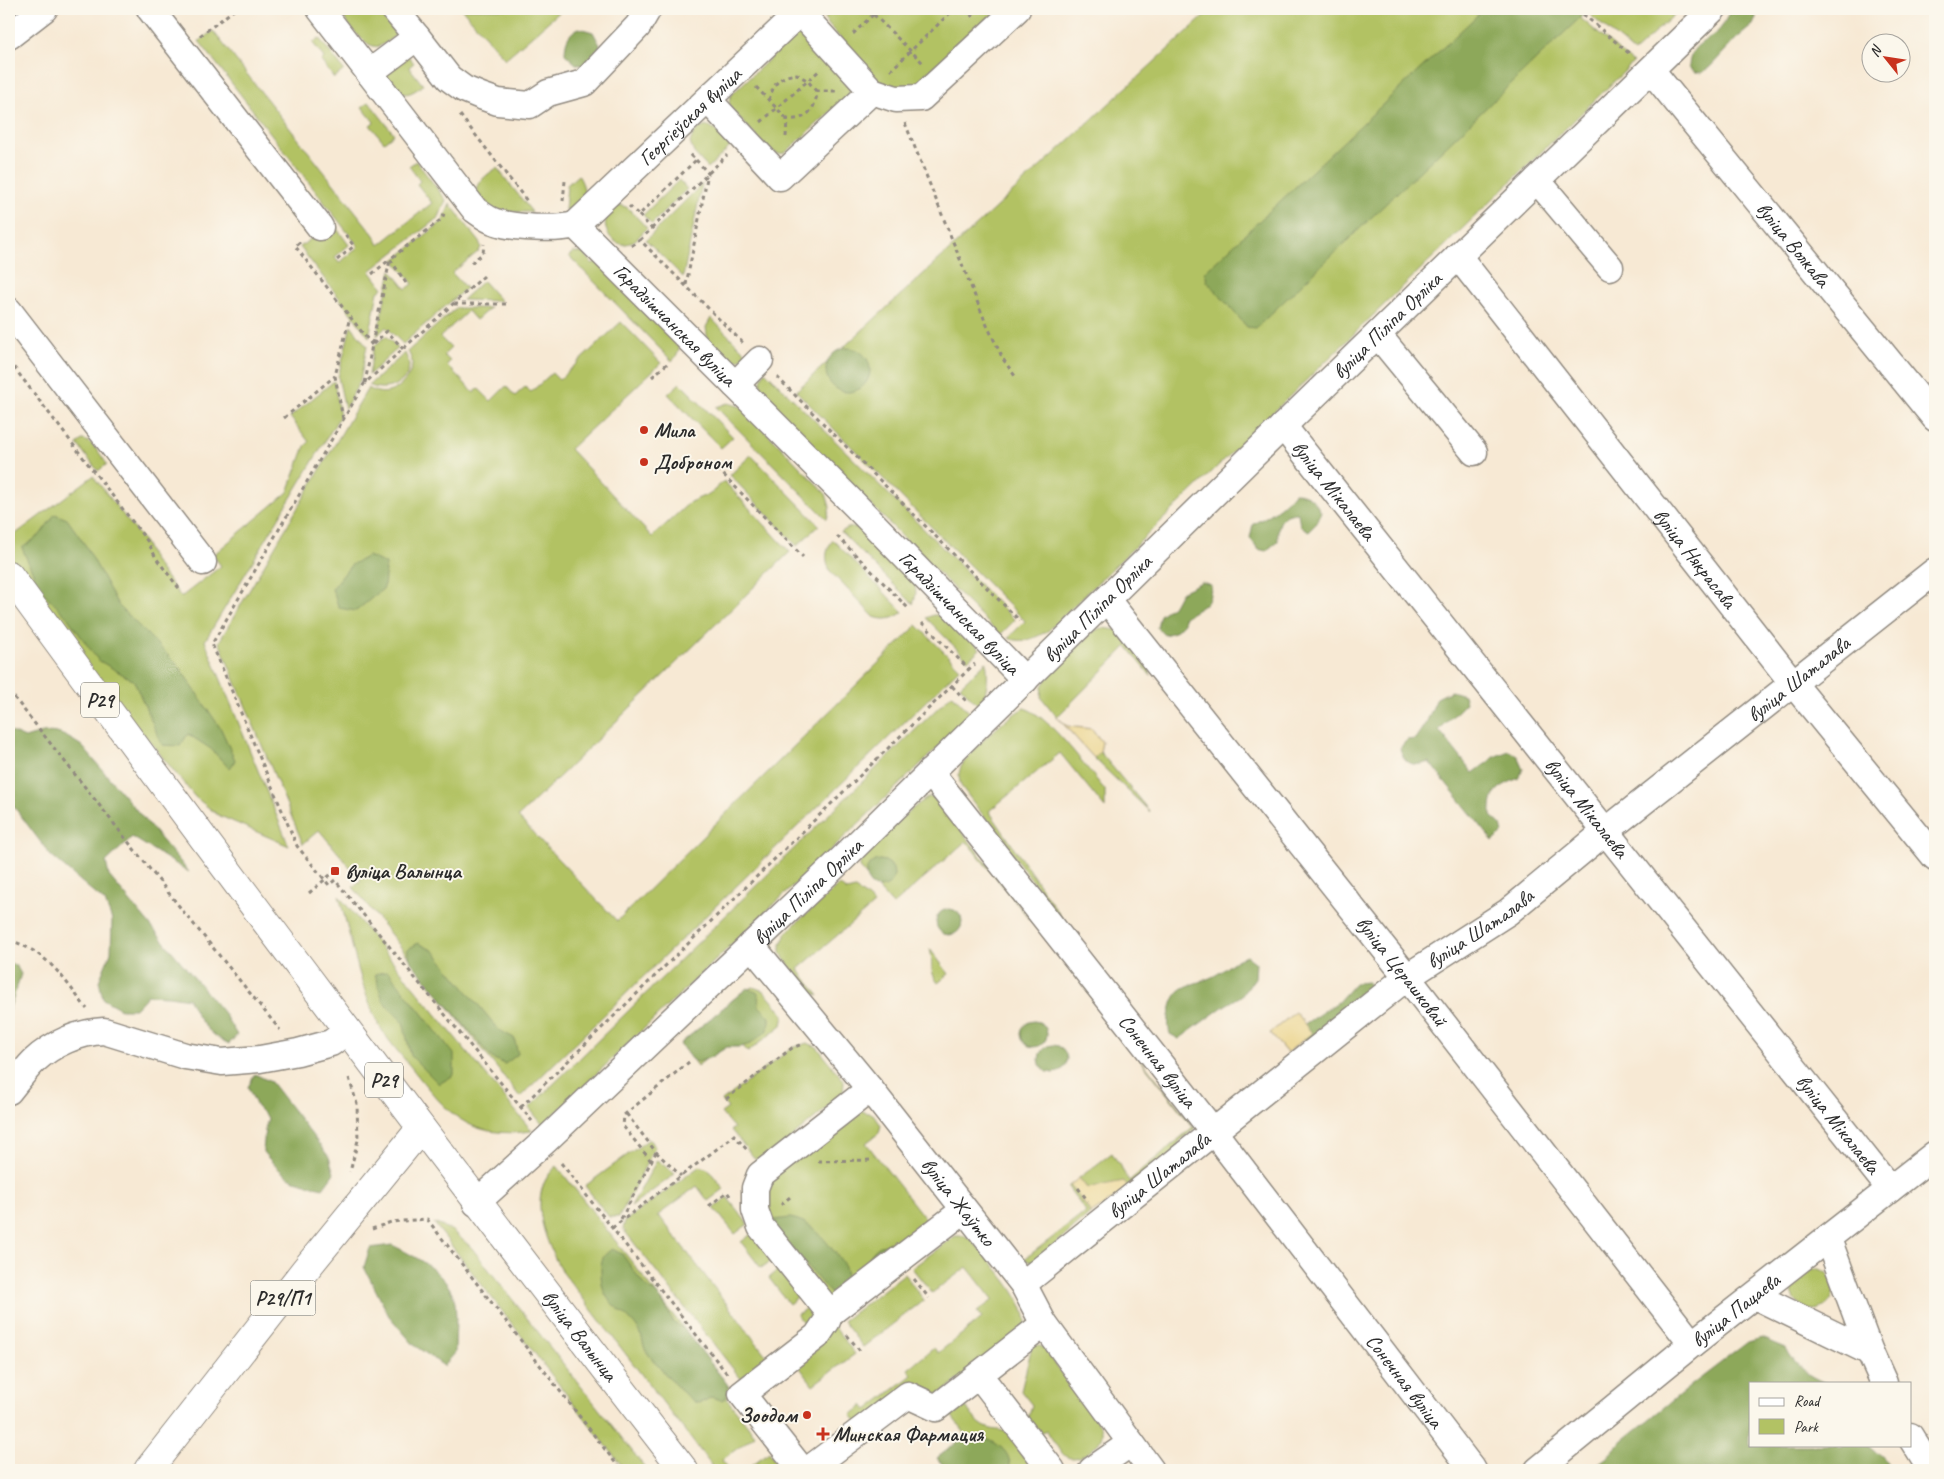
<svg xmlns="http://www.w3.org/2000/svg" width="1944" height="1479" viewBox="0 0 1944 1479" font-family="Caveat,sans-serif">
<style>
.green{fill:#b2c264;stroke:#6e7648}
.forest{fill:#8da85a;stroke:#5c6a42}
.sand{fill:#eeda9e;stroke:#8c8264}
.lines{fill:none;stroke-linecap:round;stroke-linejoin:round}
.minor-casing{stroke:#918a80;stroke-width:29}
.major-casing{stroke:#918a80;stroke-width:30}
.path{stroke:#918a80;stroke-width:3;stroke-dasharray:4 4;stroke-linecap:butt}
.minor{stroke:#fff;stroke-width:26}
.major{stroke:#fff;stroke-width:28}
.poi-dot{fill:#c8321e;stroke:#fbf7ec;stroke-width:2}
.labels{text-anchor:middle;stroke-width:4;stroke-linejoin:round;paint-order:stroke}
.shield{fill:#fbf7ec;stroke:#696865;stroke-width:1}
.shield-label{font-size:20px;font-weight:bold;fill:#2b2b2b}
.street-label{font-size:21px;fill:#2b2b2b;stroke:#fbf7ec}
.poi-label{font-size:21px;font-weight:bold;fill:#2b2b2b;stroke:#fbf7ec;text-anchor:start}
</style>
<rect width="100%" height="100%" fill="#fbf7ec"/>
<filter id="ink" filterUnits="userSpaceOnUse"><feTurbulence type="fractalNoise" baseFrequency=".02" numOctaves="2"/><feDisplacementMap in="SourceGraphic" scale="10" xChannelSelector="R" yChannelSelector="G"/><feConvolveMatrix kernelMatrix="1 2 1 2 8 2 1 2 1" color-interpolation-filters="sRGB"/></filter>
<filter id="wash" filterUnits="userSpaceOnUse"><feTurbulence type="fractalNoise" baseFrequency=".0096" numOctaves="4" result="noise"/><feDisplacementMap in="SourceGraphic" scale="20" xChannelSelector="R" yChannelSelector="G"/><feGaussianBlur stdDeviation="1.12" result="paint"/><feColorMatrix in="noise" values="0 0 0 0 0 0 0 0 0 0 0 0 0 0 0 0 0 1.4 0 .05"/><feComposite in="paint" operator="in"/></filter>
<g filter="url(#wash)">
<rect width="100%" height="100%" fill="#f7e9d4"/>
<g class="green">
<path d="M337 9H394L400 32C394 36 387 43 380 46 365 51 345 19 337 9Z"/>
<path d="M462 9H563L505 59Z"/>
<path d="M824 9H1002L917 87 896 88 878 82 827 23 824 12Z"/>
<path d="M1212 9H1570L1633 63 1049 630C1035 638 1024 644 1008 638L1025 621 796 391Z"/>
<path d="M1583 9H1678L1675 14 1634 52Z"/>
<path d="M213 31 374 235 379 245 432 203 417 184 420 181 409 166 416 161 446 200 439 217 370 271 383 288 378 292 369 337 300 247 332 222 349 245 335 257 339 263 354 251 358 246 199 41Z"/>
<path d="M802 34 809 38 848 82 850 90 848 96 785 153 778 154 769 150 731 109 729 102 731 95 794 36Z"/>
<path d="M319 38 344 70 334 78 321 61 324 58 313 43Z"/>
<path d="M406 53 414 63 409 67 423 85C405 99 402 95 386 82L387 68Z"/>
<path d="M369 102 394 134 384 142 370 125 374 122 362 107Z"/>
<path d="M709 126 714 129 732 145 708 168 694 153 690 143C693 132 698 127 709 126Z"/>
<path d="M497 168 532 212H498L476 196C477 181 486 175 497 168Z"/>
<path d="M578 175C589 192 586 208 565 210L567 185Z"/>
<path d="M679 180 687 189 652 224 643 215Z"/>
<path d="M702 184 683 277 646 240Z"/>
<path d="M450 204 479 241 481 247 479 251 452 273 466 288 403 344 386 327 377 336 391 270 406 289 413 284 394 260 443 221Z"/>
<path d="M621 205 628 208 647 228C643 232 638 239 632 242 611 254 590 214 621 205Z"/>
<path d="M573 252 583 253 593 264 597 260 678 341C680 350 679 354 672 361L569 256Z"/>
<path d="M483 281 501 301 462 300Z"/>
<path d="M456 308H490L476 320 468 311 440 337 451 348 444 355 450 361 447 365 474 393 478 388 491 401 506 386 515 396 525 387 531 392 552 373 559 380 621 322 661 363 570 449 652 537 690 502 711 493 724 481 790 552 518 817 617 921 917 625 960 668 520 1097 353 887 361 880 319 830 303 844 219 642 368 388C374 391 380 394 388 392 399 390 413 375 412 362 412 359 409 354 408 351Z"/>
<path d="M711 318 748 355C729 368 722 356 708 343L706 327Z"/>
<path d="M351 325 367 346 360 381 345 409 338 377Z"/>
<path d="M386 336 398 348 369 375 374 346Z"/>
<path d="M405 353C406 356 409 361 409 365 409 385 384 393 369 385Z"/>
<path d="M765 371 1015 620 1000 635 766 399C758 389 759 382 765 371Z"/>
<path d="M334 381 340 416 205 641 289 846 218 815 195 797 9 569V539L93 476 145 543 152 558 181 597 221 566 213 555 288 492 305 446 309 442 290 417Z"/>
<path d="M680 383 733 437 721 448 668 394Z"/>
<path d="M728 403 742 407 826 494 830 507 827 519 716 407Z"/>
<path d="M82 440C93 440 101 456 107 464L98 471 77 444Z"/>
<path d="M751 455 819 525 797 546 730 475Z"/>
<path d="M855 527 863 530 912 578C917 588 917 594 913 604L841 532 848 528Z"/>
<path d="M833 540 903 612C894 619 885 621 874 617L830 571C825 559 825 551 833 540Z"/>
<path d="M933 615C954 614 966 635 980 649L968 660 926 618Z"/>
<path d="M1101 628 1118 630 1149 662 1151 676 1127 646 1057 717 1041 697 1042 686 1046 679 1094 631Z"/>
<path d="M986 662C989 678 987 692 980 707L960 686Z"/>
<path d="M952 694 972 715 543 1125 529 1108Z"/>
<path d="M1024 708C1048 714 1088 770 1105 790V808L1060 753 989 811 1074 936 961 786C959 779 958 774 961 767 969 751 1008 716 1024 708Z"/>
<path d="M1100 752 1150 812 1094 758Z"/>
<path d="M929 797 936 798 1032 922 966 841 893 905 862 871 860 867C860 864 860 862 862 859 869 847 916 803 929 797Z"/>
<path d="M839 885 847 891 855 889C862 894 868 897 874 904L798 969 819 996 809 991 784 959 781 952V944L786 934 793 926Z"/>
<path d="M339 896 532 1131C466 1140 447 1112 410 1066 396 1049 381 1033 373 1013 358 976 350 935 339 896Z"/>
<path d="M930 949 949 974 938 983C928 970 934 963 930 949Z"/>
<path d="M1080 982 1195 1128 1180 1141 1174 1152 1130 1189 1087 1188 1079 1178 1112 1153 1129 1181 1193 1127Z"/>
<path d="M753 987 764 991 784 1015 782 1025 748 1052 735 1037 697 1066 680 1044 742 992Z"/>
<path d="M807 1043 817 1047 844 1081 843 1094 765 1160H756L731 1130 734 1128 721 1113 728 1108 722 1101 792 1048Z"/>
<path d="M860 1111 873 1114 881 1125 879 1133 866 1143 930 1225 830 1302 767 1224 766 1180Z"/>
<path d="M649 1139 655 1147 619 1217H609L585 1186Z"/>
<path d="M657 1160 675 1174 631 1207Z"/>
<path d="M557 1166 734 1393 727 1399 755 1435 722 1460 730 1470H715L561 1270C545 1240 525 1193 557 1166Z"/>
<path d="M700 1166 708 1169 724 1189 708 1201 697 1186 657 1216 660 1217 772 1363 745 1384 623 1229 625 1221Z"/>
<path d="M1070 1185 1089 1210 1090 1214 1035 1262 1023 1260 1086 1212 1068 1187Z"/>
<path d="M727 1197 748 1224 735 1234 714 1208Z"/>
<path d="M434 1223 451 1230 471 1247 647 1470H625Z"/>
<path d="M754 1232 774 1259 761 1268 741 1242Z"/>
<path d="M955 1236H963L972 1240C989 1261 1026 1297 1026 1324L937 1397 858 1423 851 1415 863 1405 867 1410 912 1375 908 1369 934 1348 938 1353 982 1318 977 1312 993 1300 967 1267 932 1293 912 1268Z"/>
<circle cx="1813" cy="1289" r="21"/>
<path d="M781 1268 801 1294 789 1304 769 1278Z"/>
<path d="M904 1274 924 1300 863 1347 843 1321Z"/>
<path d="M814 1302 821 1312 811 1332 797 1315Z"/>
<path d="M833 1325 855 1354 813 1385 795 1361Z"/>
<path d="M1038 1345 1044 1348 1101 1427C1101 1429 1103 1432 1102 1435 1101 1447 1076 1464 1065 1456 1058 1450 1052 1438 1046 1430L1038 1435 1027 1421 1032 1405 1021 1391 1032 1346Z"/>
<path d="M961 1400C968 1409 976 1424 988 1428 996 1431 1003 1429 1010 1434 1022 1443 1032 1459 1042 1470H947L937 1458 967 1436 947 1410Z"/>
<path d="M769 1452 783 1470H745Z"/>
</g>
<g class="forest">
<path d="M1484 9H1589L1256 328 1247 327 1207 281 1205 272Z"/>
<path d="M1731 9H1755L1756 18 1753 25 1736 39 1710 67 1702 73 1695 72 1689 67C1690 42 1706 44 1720 29 1725 24 1727 15 1731 9Z"/>
<path d="M579 28 593 32 600 45 599 53 583 66 576 64 565 54C565 42 568 33 579 28Z"/>
<circle cx="848" cy="370" r="22"/>
<path d="M1294 493C1309 493 1314 500 1321 512L1317 523 1309 531 1300 526 1298 513C1279 513 1277 527 1278 541L1266 551 1258 549 1250 538 1253 524C1269 516 1283 507 1294 493Z"/>
<path d="M55 514 67 519 86 546 118 605 177 664 221 729 235 760 230 769 211 749 188 734 180 746 162 745 134 681 98 660 67 617 40 589 22 548 40 535Z"/>
<path d="M368 556 386 564 384 588 356 611 339 608 332 589 351 565Z"/>
<path d="M1202 582 1211 585C1211 608 1199 606 1184 618V623L1175 632 1164 635 1157 628 1160 615 1174 605 1181 592Z"/>
<path d="M1451 691 1464 695 1466 703 1439 730 1473 773 1496 756 1509 751 1517 755 1523 769 1519 778C1498 787 1490 791 1491 816L1501 825 1503 833 1493 841 1429 762C1415 767 1404 765 1400 748L1407 740 1415 739 1427 721 1437 698Z"/>
<path d="M9 731 25 738C53 729 57 730 82 746L189 872 132 837 106 862 109 876 223 1012 237 1035 229 1044C208 1034 198 1020 189 999L169 996 148 995 135 1009H121L103 999 99 981 111 952 112 920 105 902 51 856 9 800Z"/>
<circle cx="880" cy="874" r="14"/>
<circle cx="949" cy="922" r="13"/>
<path d="M418 943 434 951 499 1030 514 1038 518 1054 505 1064 492 1058 411 962 407 950Z"/>
<path d="M1247 956 1256 963 1255 978 1241 996 1224 1006 1179 1039 1170 1034C1168 1026 1168 1020 1170 1012 1175 982 1192 987 1214 976 1227 969 1232 960 1247 956Z"/>
<path d="M9 962 17 967 21 974 9 1011Z"/>
<path d="M388 971 454 1054V1075L439 1084 411 1056 403 1022 383 1001 375 974Z"/>
<path d="M1368 982 1372 995 1307 1041 1298 1036 1306 1023 1338 1002 1355 983Z"/>
<path d="M747 988 758 993 759 1006 770 1017V1023L767 1031 750 1044 741 1047H727L711 1057 698 1062 691 1059 680 1044Z"/>
<circle cx="1034" cy="1034" r="13"/>
<circle cx="1053" cy="1059" r="14"/>
<path d="M255 1074 271 1082 329 1157 334 1173 323 1188C289 1181 285 1177 263 1152L265 1129 268 1118 257 1107 248 1087Z"/>
<path d="M790 1218C810 1221 821 1235 833 1250 847 1266 856 1283 831 1294L770 1223 774 1220Z"/>
<path d="M887 1243H900L875 1266 868 1263C870 1252 877 1247 887 1243Z"/>
<path d="M392 1245C415 1256 451 1275 455 1303 457 1319 455 1337 455 1353L444 1366 414 1345 389 1316 364 1267 370 1248Z"/>
<path d="M612 1249 622 1254 644 1285 657 1294 668 1311 672 1321 685 1330 727 1384 728 1391 726 1398 721 1400 711 1397C708 1399 702 1403 697 1403 688 1401 652 1360 646 1351 642 1344 643 1335 638 1329 621 1305 601 1307 601 1271 601 1259 603 1255 612 1249Z"/>
<path d="M1762 1338 1786 1348C1795 1366 1807 1376 1826 1383H1750V1445H1837L1841 1448 1845 1445H1868L1884 1459 1891 1470H1589L1606 1458 1622 1441 1693 1384 1748 1342Z"/>
<path d="M967 1435C984 1436 1010 1445 1010 1466L1006 1470H947L937 1458Z"/>
</g>
<g class="sand">
<path d="M1057 717 1067 726 1092 729 1102 742 1100 752 1094 758Z"/>
<path d="M1295 1012 1312 1033 1287 1053 1270 1033Z"/>
<path d="M1079 1178 1087 1188 1124 1181 1130 1189 1090 1214 1089 1210 1070 1185Z"/>
</g>
</g>
<g filter="url(#ink)">
<g class="lines">
<g class="minor-casing">
<g id="minor">
<path d="M150 9 320 227"/>
<path id="s1" d="M320 9 475 210C482 215 488 220 496 222 513 228 557 230 575 225L855 505 1025 680"/>
<path d="M394 9 417 37"/>
<path d="M9 36 44 9"/>
<path id="s2" d="M1651 70 1935 418"/>
<path d="M369 73 417 37 449 78 464 89 481 96 498 102 530 105 548 93 584 83 638 26 648 9"/>
<path d="M872 91 896 99 921 98 1017 9"/>
<path d="M708 100 780 177 872 91 800 12"/>
<path d="M1537 180 1610 267"/>
<path id="s3" d="M575 225 803 9"/>
<path id="s4" d="M1458 256 1792 682 1935 857"/>
<path d="M9 311 203 562"/>
<path d="M1378 335 1474 452"/>
<path d="M735 385 760 360"/>
<path id="s5" d="M1283 426 1890 1189"/>
<path id="s6" d="M1107 600 1407 977 1692 1344"/>
<path id="s7" d="M930 772 1213 1131 1473 1470"/>
<path id="s8" d="M751 945 870 1089 1023 1284 1044 1324 1151 1470"/>
<path d="M870 1089 760 1175 755 1188V1210L761 1227 830 1313 964 1210"/>
<path d="M9 1091C17 1081 25 1070 34 1061 52 1044 79 1032 104 1031L185 1056 222 1062 260 1059 298 1052 331 1043 347 1031"/>
<path id="s9" d="M476 1203 546 1140 842 859 1283 426 1713 9"/>
<path d="M1828 1239 1870 1352 1884 1383"/>
<path id="s10" d="M1023 1284 1407 977 1508 912 1606 831 1935 571"/>
<path d="M1755 1296 1870 1352"/>
<path d="M979 1375 1052 1470"/>
<path d="M1910 1436 1931 1470"/>
<path d="M802 1470 742 1394 817 1336 827 1321 830 1313"/>
<path d="M808 1470 908 1395 936 1408 1044 1324"/>
<path d="M1092 1470 1131 1443"/>
<path id="s11" d="M1538 1470 1692 1344 1935 1154"/>
</g>
</g>
<g class="major-casing">
<g id="major">
<path id="s12" d="M9 575C230 877 455 1175 684 1470"/>
<path d="M148 1470 305 1270 421 1128"/>
</g>
</g>
<g class="path">
<path d="M868 9 923 63"/>
<path d="M965 9 973 17"/>
<path d="M1577 9 1631 55"/>
<path d="M853 34 879 9"/>
<path d="M200 36 235 9"/>
<path d="M890 71 954 9"/>
<path d="M756 87 787 119"/>
<path d="M769 100C774 83 779 76 797 74L808 81 816 91"/>
<path d="M460 115 527 201"/>
<path d="M761 122 820 70"/>
<path d="M905 123 985 321 1003 359 1017 379"/>
<path d="M786 137 787 119C806 121 816 110 817 91H836"/>
<path d="M563 201 565 181"/>
<path d="M629 206 639 215 696 160 688 152"/>
<path d="M639 215 652 229"/>
<path d="M640 240 727 155"/>
<path d="M300 242 295 246 372 345"/>
<path d="M631 246 640 240 743 343"/>
<path d="M337 260 354 246 344 233"/>
<path d="M471 263 483 253 484 244"/>
<path d="M372 274 389 260"/>
<path d="M484 276 364 384 212 644 297 846 329 885 335 880 532 1121"/>
<path d="M406 283 390 259 442 219 445 211"/>
<path d="M686 285 708 173 696 160"/>
<path d="M454 304H510"/>
<path d="M372 344 390 260"/>
<path d="M9 361 148 542 156 558 181 591"/>
<path d="M652 377 668 363"/>
<path d="M777 377 1020 621"/>
<path d="M365 383 372 345 387 331 403 349"/>
<path d="M284 418 335 376"/>
<path d="M343 419 335 376 350 317"/>
<path d="M718 469 803 557"/>
<path d="M837 536 908 608"/>
<path d="M922 623 969 669 975 664"/>
<path d="M952 686 967 702"/>
<path d="M9 691 179 906 280 1030"/>
<path d="M309 893 335 871"/>
<path d="M9 940C48 952 63 978 87 1009"/>
<path d="M349 1078 357 1104 358 1140 350 1172"/>
<path d="M726 1099 792 1048 802 1044"/>
<path d="M521 1107 969 669"/>
<path d="M733 1134 749 1152"/>
<path d="M656 1152 681 1176"/>
<path d="M651 1161 623 1126 624 1115 689 1062"/>
<path d="M818 1161 873 1160"/>
<path d="M561 1163 728 1375"/>
<path d="M1078 1188 1088 1201"/>
<path d="M781 1205 790 1197"/>
<path d="M709 1206 727 1192 730 1196"/>
<path d="M621 1219 656 1152 625 1112"/>
<path d="M612 1228 730 1139"/>
<path d="M372 1229 391 1222 427 1219 621 1470"/>
<path d="M914 1279 929 1298"/>
<path d="M847 1335 861 1352"/>
</g>
<use href="#minor" class="minor"/>
<use href="#major" class="major"/>
</g>
</g>
<g class="poi-dot">
<circle cx="644" cy="430" r="5"/>
<circle cx="644" cy="462" r="5"/>
<rect x="330" y="866" width="10" height="10" rx="2.5"/>
<circle cx="807" cy="1415" r="5"/>
<path d="M820.5 1426.5h5v5h5v5h-5v5h-5v-5h-5v-5h5z"/>
</g>
<g class="labels">
<g class="shield">
<rect x="81" y="682.5" width="38" height="35" rx="4"/>
<rect x="365" y="1062.5" width="38" height="35" rx="4"/>
<rect x="250.5" y="1280.5" width="65" height="35" rx="4"/>
</g>
<g class="shield-label">
<text x="100" y="707">Р29</text>
<text x="384" y="1087">Р29</text>
<text x="283" y="1305">Р29/П1</text>
</g>
<g class="street-label">
<text dy="7" stroke="none"><textPath href="#s3" startOffset="158">Георгіеўская вуліца</textPath></text>
<text dy="7" stroke="none"><textPath href="#s2" startOffset="225">вуліца Волкава</textPath></text>
<text dy="7" stroke="none"><textPath href="#s1" startOffset="499">Гарадзішчанская вуліца</textPath></text>
<text dy="7" stroke="none"><textPath href="#s9" startOffset="1265">вуліца Піліпа Орліка</textPath></text>
<text dy="7" stroke="none"><textPath href="#s5" startOffset="82">вуліца Мікалаева</textPath></text>
<text dy="7" stroke="none"><textPath href="#s4" startOffset="384">вуліца Някрасава</textPath></text>
<text dy="7" stroke="none"><textPath href="#s9" startOffset="860">вуліца Піліпа Орліка</textPath></text>
<text dy="7" stroke="none"><textPath href="#s1" startOffset="904">Гарадзішчанская вуліца</textPath></text>
<text dy="7" stroke="none"><textPath href="#s10" startOffset="984">вуліца Шаталава</textPath></text>
<text dy="7" stroke="none"><textPath href="#s5" startOffset="488">вуліца Мікалаева</textPath></text>
<text dy="7" stroke="none"><textPath href="#s9" startOffset="455">вуліца Піліпа Орліка</textPath></text>
<text dy="7" stroke="none"><textPath href="#s10" startOffset="579">вуліца Шаталава</textPath></text>
<text dy="7" stroke="none"><textPath href="#s6" startOffset="474">вуліца Церашковай</textPath></text>
<text dy="7" stroke="none"><textPath href="#s7" startOffset="368">Сонечная вуліца</textPath></text>
<text dy="7" stroke="none"><textPath href="#s5" startOffset="892">вуліца Мікалаева</textPath></text>
<text dy="7" stroke="none"><textPath href="#s10" startOffset="174">вуліца Шаталава</textPath></text>
<text dy="7" stroke="none"><textPath href="#s8" startOffset="330">вуліца Жаўтко</textPath></text>
<text dy="7" stroke="none"><textPath href="#s11" startOffset="254">вуліца Пацаева</textPath></text>
<text dy="7" stroke="none"><textPath href="#s12" startOffset="951">вуліца Валынца</textPath></text>
<text dy="7" stroke="none"><textPath href="#s7" startOffset="772">Сонечная вуліца</textPath></text>
</g>
<g class="poi-label">
<text x="654" y="437">Мила</text>
<text x="654" y="469">Доброном</text>
<text x="345" y="878">вуліца Валынца</text>
<text x="797" y="1422" text-anchor="end">Зоодом</text>
<text x="833" y="1441">Минская Фармация</text>
</g>
</g>
<rect width="1944" height="1479" fill="none" stroke="#fbf7ec" stroke-width="30"/>
<rect x="1749" y="1382" width="162" height="65" fill="#fbf7ec" stroke="#a8a59f"/>
<rect x="1759" y="1398" width="25" height="8" fill="#ffffff" stroke="#a8a59f"/>
<text x="1794" y="1406" font-size="15" fill="#2b2b2b">Road</text>
<rect x="1759" y="1419" width="25" height="15" fill="#b2c264" stroke="#a8a59f"/>
<text x="1794" y="1432" font-size="15" fill="#2b2b2b">Park</text>
<g transform="translate(1886 58) rotate(300)"><circle r="24" fill="#fbf7ec" stroke="#a8a59f"/>
<path d="M0-4L9 19L0 12L-9 19Z" fill="#c8321e"/>
<text y="-8" font-size="14" font-weight="bold" text-anchor="middle" fill="#2b2b2b">N</text>
</g>
</svg>
